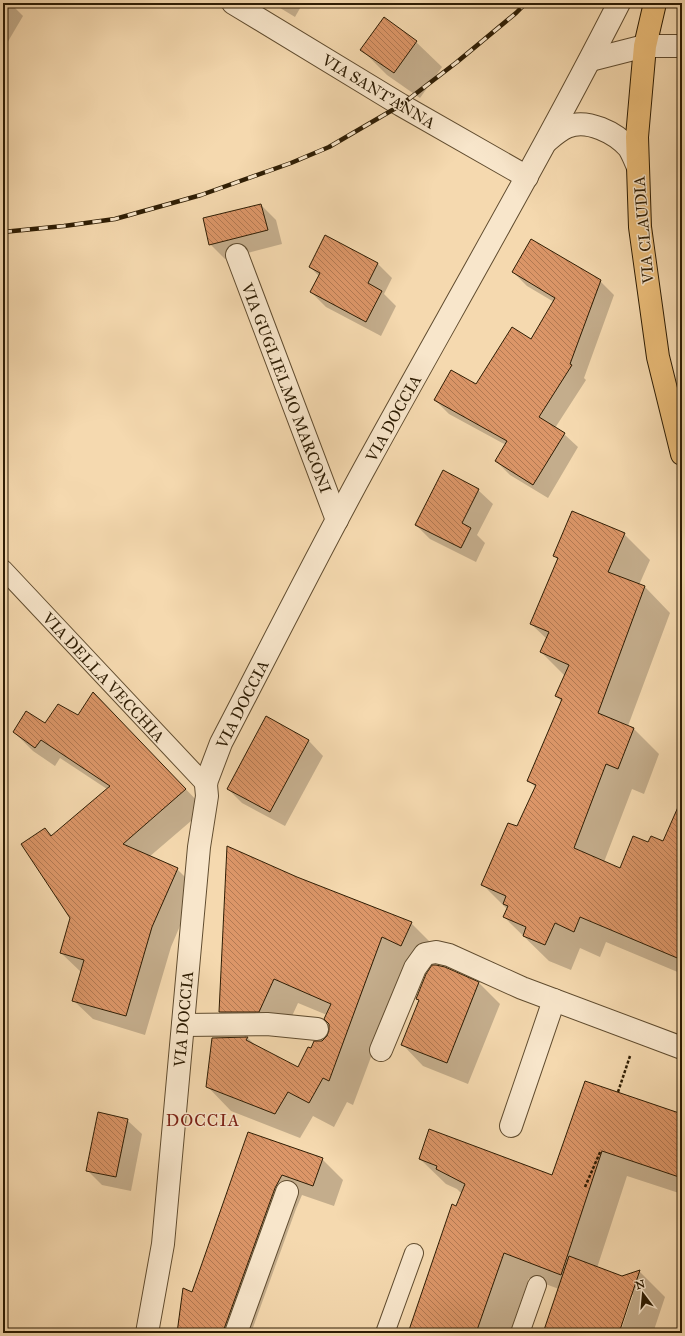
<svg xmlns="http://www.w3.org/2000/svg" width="685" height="1336" viewBox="0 0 685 1336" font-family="'IM FELL Great Primer',serif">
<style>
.shadow{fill:#0003;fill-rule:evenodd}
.building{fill:url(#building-back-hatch);stroke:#2e1d04}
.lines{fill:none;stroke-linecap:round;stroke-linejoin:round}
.lane-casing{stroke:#604c2f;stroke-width:20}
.street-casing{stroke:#604c2f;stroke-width:24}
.primary-casing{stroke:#2e1d04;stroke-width:24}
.path{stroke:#2e1d04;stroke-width:2.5;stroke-dasharray:3 2;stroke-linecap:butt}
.lane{stroke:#f8e6cb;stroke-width:18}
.street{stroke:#f8e6cb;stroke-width:22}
.primary{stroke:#eabc78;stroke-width:22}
.rail-casing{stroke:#2e1d04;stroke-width:4.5}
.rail{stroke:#f8e6cb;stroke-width:3;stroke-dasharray:9;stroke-linecap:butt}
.labels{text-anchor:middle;stroke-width:3;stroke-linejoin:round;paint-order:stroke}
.street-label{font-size:16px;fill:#2e1d04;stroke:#f8e6cb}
.neighbourhood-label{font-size:17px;letter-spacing:1px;fill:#7a1f14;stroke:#f8e6cb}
</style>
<defs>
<pattern id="building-back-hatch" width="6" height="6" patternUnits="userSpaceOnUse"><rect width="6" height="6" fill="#dc9668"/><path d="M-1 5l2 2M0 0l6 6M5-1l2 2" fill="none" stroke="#b37a53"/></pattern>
</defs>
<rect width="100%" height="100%" fill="#f5d9af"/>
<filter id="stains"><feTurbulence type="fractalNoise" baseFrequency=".005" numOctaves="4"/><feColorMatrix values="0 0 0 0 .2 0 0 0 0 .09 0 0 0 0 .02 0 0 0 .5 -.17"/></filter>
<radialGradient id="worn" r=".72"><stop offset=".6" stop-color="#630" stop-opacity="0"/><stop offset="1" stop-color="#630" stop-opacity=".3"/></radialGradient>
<g class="shadow">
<path d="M3 3H10L23 16 3 50Z"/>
<path d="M272 3H303L295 17Z"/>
<path d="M416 42 442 67 420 98 387 75 362 50Z"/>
<path d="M261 205 276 220 282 244 225 259 210 244Z"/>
<path d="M326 237 378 264 392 278 384 294 396 306 381 336 326 307 311 292 319 276 310 267Z"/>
<path d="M513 272 600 281 614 295 584 378 586 380 555 428 564 434 578 447 548 498 510 475 496 461 506 445 449 414 435 400 477 385 531 340 554 302 527 286Z"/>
<path d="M478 490 493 504 477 535 485 543 476 562 430 539 416 525Z"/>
<path d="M624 534 650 560 639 585 645 587 670 613 628 726 633 728 659 754 644 794 632 789 604 862 620 869 648 844 663 842 682 829V976L680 973 606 942 600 957 580 948 571 970 549 961 504 917 508 910 482 884 517 828 536 788 528 780 562 702 556 696 565 676 541 652 547 639 531 624 558 560 554 555Z"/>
<path d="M112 713 205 809 149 857 177 869 196 888 171 947 145 1035 93 1019 73 1000 81 972 61 953 71 918 45 829 53 836 107 789 60 758 55 766 33 751 14 732 78 716Z"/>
<path d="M266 718 309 741 323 756 285 826 242 803 228 789Z"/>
<path d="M297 878 411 923 435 947 407 961 353 1105 347 1102 334 1127 313 1116 300 1138 231 1111 207 1086 246 1038 220 1012ZM298 1003 327 1015 330 1030 328 1037 312 1050 298 1068 256 1046 246 1036H283Z"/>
<path d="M445 968 479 983 500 1004 468 1084 423 1066 403 1045 420 1002 417 999Z"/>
<path d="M586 1082 682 1115V1194L627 1176 597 1268 622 1277 640 1272 665 1297 653 1333H620L633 1295H631L618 1333H544L559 1289 529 1278 510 1333H409L462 1194 457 1189 446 1184 420 1159 553 1176Z"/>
<path d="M127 1120 142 1134 131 1191 102 1185 87 1170Z"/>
<path d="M249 1133 322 1159 343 1180 334 1206 302 1195 296 1209 251 1333H178Z"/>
</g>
<g class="building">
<path d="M384 17 417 41 394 73 360 50Z"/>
<path d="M261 204 268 230 209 245 203 218Z"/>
<path d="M325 235 378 263 368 283 382 291 366 322 310 292 320 273 309 267Z"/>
<path d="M531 239 601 280 570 364 572 365 539 417 565 433 533 485 495 461 507 441 434 400 451 370 476 384 512 327 531 339 555 298 512 272Z"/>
<path d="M443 470 479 489 462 523 471 528 461 548 415 525Z"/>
<path d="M572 511 625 533 608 572 645 586 598 713 634 728 618 769 606 764 574 848 620 868 633 836 648 842 651 836 663 841 682 798V960L580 917 574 932 555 923 545 945 523 936 526 927 503 917 508 906 503 904 506 896 481 885 508 823 517 826 536 785 527 781 562 699 555 696 569 665 540 652 549 632 530 624 558 558 553 556Z"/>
<path d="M93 692 186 789 123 844 178 868 152 927 126 1016 72 1001 84 960 60 953 70 918 21 844 45 828 51 836 110 786 41 740 35 748 13 732 26 711 45 723 58 704 78 715Z"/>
<path d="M266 716 309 740 270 812 227 789Z"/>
<path d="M227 846 297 877 412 922 401 946 382 937 329 1081 323 1078 309 1103 288 1092 275 1114 206 1087 212 1038 248 1037 246 1040 298 1067 308 1047 311 1048 314 1041H322L327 1036 329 1030V1024L324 1019 331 1004 274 979 259 1012H219Z"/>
<path d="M432 965H436L445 967 479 982 447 1063 401 1045 419 1000 416 999 426 974Z"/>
<path d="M585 1081 682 1114V1178L602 1151 561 1275 504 1253 476 1333H408L452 1204 456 1206 465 1184 436 1169 437 1166 419 1159 429 1129 552 1175Z"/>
<path d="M98 1112 128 1119 116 1177 86 1171Z"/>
<path d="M248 1132 323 1158 313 1186 282 1175 275 1188 224 1329V1333H177L183 1288 192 1292Z"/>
<path d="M569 1256 622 1276 640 1270 619 1333H543Z"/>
</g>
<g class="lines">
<g class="lane-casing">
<g id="lane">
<path d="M3 569 206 785"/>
<path d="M385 1333 414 1253"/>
<path d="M520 1333 537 1285"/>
</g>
</g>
<g class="street-casing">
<g id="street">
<path d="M233 3 401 105 527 177"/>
<path d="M590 60 645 46H676"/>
<path d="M547 141C553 136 560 130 567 127 587 118 616 133 629 148 632 153 635 160 637 165"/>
<path d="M237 255 337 520"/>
<path d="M183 1025 267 1024 317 1029"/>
<path d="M381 1050 415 968 425 954 436 952 449 955 522 988 682 1048"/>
<path d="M511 1126 554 1000"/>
<path d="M147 1333 163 1244 199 847 207 796 206 785 207 780 221 743C270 649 317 555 368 462 452 309 540 158 619 3"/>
<path d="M236 1333 287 1192"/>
</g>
</g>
<g class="primary-casing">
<path id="primary" d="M655 3 645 46 637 137 640 227 658 357 682 454"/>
</g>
<g class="path">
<path d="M618 1092 630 1056"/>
<path d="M585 1187 601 1150"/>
</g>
<use href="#lane" class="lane"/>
<use href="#street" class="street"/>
<use href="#primary" class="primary"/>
<g class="rail-casing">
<path id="rail" d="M3 232 64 226 115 219 201 195 291 163 329 147 401 105 457 62 516 13 526 3"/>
</g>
<use href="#rail" class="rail"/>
</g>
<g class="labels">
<g class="street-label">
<text transform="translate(379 91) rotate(31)" y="6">VIA SANT'ANNA</text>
<text transform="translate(643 230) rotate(-95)" y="6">VIA CLAUDIA</text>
<text transform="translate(287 388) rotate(69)" y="6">VIA GUGLIELMO MARCONI</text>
<text transform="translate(393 418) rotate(-61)" y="6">VIA DOCCIA</text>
<text transform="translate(104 677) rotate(47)" y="6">VIA DELLA VECCHIA</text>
<text transform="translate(242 704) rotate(-63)" y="6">VIA DOCCIA</text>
<text transform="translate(183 1019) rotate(-85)" y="6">VIA DOCCIA</text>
</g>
<g class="neighbourhood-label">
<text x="203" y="1126">DOCCIA</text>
</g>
</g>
<rect width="685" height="1336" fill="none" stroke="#f5d9af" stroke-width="16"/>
<rect x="4" y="4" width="677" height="1328" fill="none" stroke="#2e1d04" stroke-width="2"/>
<rect x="8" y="8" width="669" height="1320" fill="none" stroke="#2e1d04"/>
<g transform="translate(643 1294) rotate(344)" stroke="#f8e6cb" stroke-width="3" paint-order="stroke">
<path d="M0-3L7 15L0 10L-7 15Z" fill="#2e1d04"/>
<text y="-6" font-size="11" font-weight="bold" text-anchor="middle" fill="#2e1d04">N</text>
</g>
<rect width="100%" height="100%" filter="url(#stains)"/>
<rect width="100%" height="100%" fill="url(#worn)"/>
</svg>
